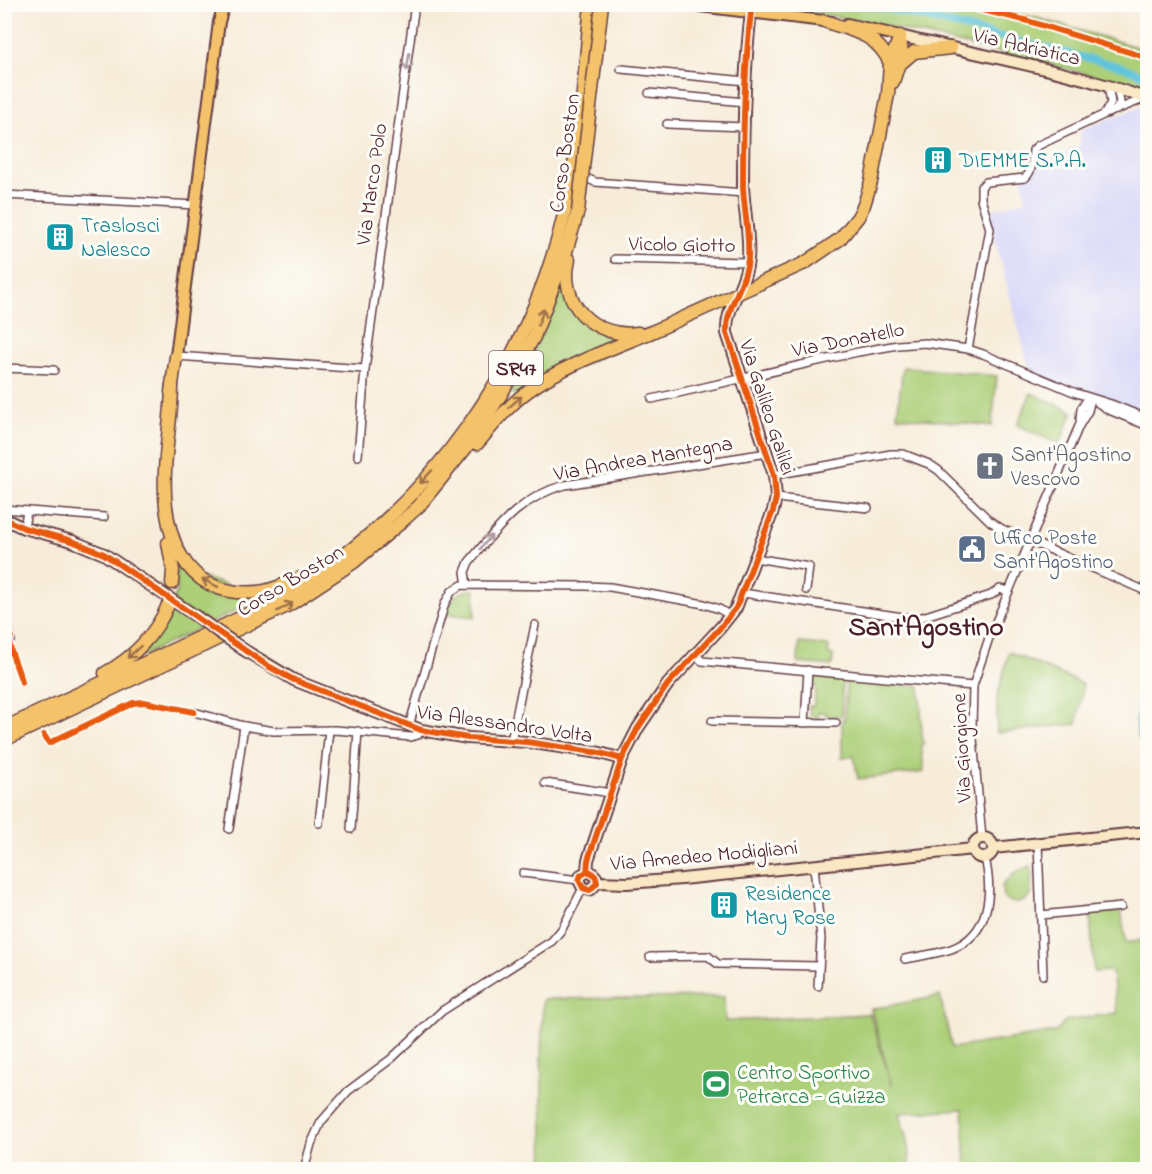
<svg xmlns="http://www.w3.org/2000/svg" width="1152" height="1174" viewBox="0 0 1152 1174" font-family="'Indie Flower',sans-serif">
<style>
.built{fill:#d8d7f8}
.green{fill:#accf78;stroke:#7b7752;stroke-width:1.5}
.water{fill:#60c4de;stroke:#557284;stroke-width:1.5}
.lines{fill:none;stroke-linecap:round;stroke-linejoin:round}
.canal{stroke:#60c4de;stroke-width:7}
.street-casing{stroke:#643e45;stroke-width:10}
.secondary-casing{stroke:#643e45;stroke-width:14}
.primary-casing{stroke:#643e45;stroke-width:14}
.highway-casing{stroke:#643e45;stroke-width:15}
.street{stroke:#fff;stroke-width:7}
.secondary{stroke:#fae7c3;stroke-width:10}
.primary{stroke:#f3c26a;stroke-width:10}
.highway{stroke:#f3c26a;stroke-width:12}
.secondary-bridge-casing{stroke:#643e45;stroke-width:14;stroke-linecap:butt}
.highway-bridge-casing{stroke:#643e45;stroke-width:15;stroke-linecap:butt}
.secondary-bridge{stroke:#fae7c3;stroke-width:10}
.highway-bridge{stroke:#f3c26a;stroke-width:12}
.cycleway-casing{stroke:#fdfcf7;stroke-width:10}
.cycleway{stroke:#e8590c;stroke-width:6}
.oneway{stroke:#ae9aa0}
.oneway2{stroke:#9e704a}
.labels{text-anchor:middle;stroke-width:6;stroke-linejoin:round;paint-order:stroke}
.shield{fill:#fdfcf7;stroke:#806168;stroke-width:1.5}
.shield-label{font-size:20px;font-weight:bold;fill:#4a1f2b}
.street-label{font-size:21px;fill:#4a1f2b;stroke:#fdfcf7}
.culture-label{font-size:21px;fill:#0d838f;stroke:#fdfcf7;text-anchor:start}
.worship-label{font-size:21px;fill:#5b616d;stroke:#fdfcf7;text-anchor:start}
.service-label{font-size:21px;fill:#4e5e75;stroke:#fdfcf7;text-anchor:start}
.leisure-label{font-size:21px;fill:#27864d;stroke:#fdfcf7;text-anchor:start}
.district-label{font-size:27px;font-weight:bold;fill:#4a1f2b;stroke:#fdfcf7}
</style>
<rect width="100%" height="100%" fill="#fdfcf7"/>
<filter id="ink" filterUnits="userSpaceOnUse"><feTurbulence type="fractalNoise" baseFrequency=".0167" numOctaves="2"/><feDisplacementMap in="SourceGraphic" scale="12" xChannelSelector="R" yChannelSelector="G"/><feConvolveMatrix kernelMatrix="1 2 1 2 8 2 1 2 1" color-interpolation-filters="sRGB"/></filter>
<filter id="wash" filterUnits="userSpaceOnUse"><feTurbulence type="fractalNoise" baseFrequency=".008" numOctaves="4" result="noise"/><feDisplacementMap in="SourceGraphic" scale="24" xChannelSelector="R" yChannelSelector="G"/><feGaussianBlur stdDeviation="1.35" result="paint"/><feColorMatrix in="noise" values="0 0 0 0 0 0 0 0 0 0 0 0 0 0 0 0 0 1.4 0 .05"/><feComposite in="paint" operator="in"/></filter>
<g filter="url(#wash)">
<rect width="100%" height="100%" fill="#f7ecd9"/>
<path class="built" d="M1143 106 1147 107V425L1031 375 987 211 1026 200 1022 177 1026 172 1080 146V130Z"/>
<g class="green">
<path d="M731 5H975L1033 17 1147 50V93L1105 79 1024 58 862 21 808 12Z"/>
<path d="M564 280 585 323 652 331 516 397 512 391 539 338Z"/>
<path d="M903 367 997 376 992 426 897 416Z"/>
<path d="M1031 393 1073 412 1059 444 1017 425Z"/>
<path d="M181 563 190 574 259 595 260 599 142 656 139 653 168 614 177 590 175 565Z"/>
<path d="M475 590V617L447 614C451 597 457 590 475 590Z"/>
<path d="M799 643 829 646 828 654 833 655 832 666 798 663Z"/>
<path d="M1009 652 1083 684 1077 724 997 733V698Z"/>
<path d="M815 677 842 679V716H826V713L818 712V718L810 715 809 706H814L816 686 810 685 812 679Z"/>
<path d="M846 680 920 686 922 736 924 743 921 744 924 772 858 779 854 756 842 758V719H845Z"/>
<path d="M1030 866 1032 868 1031 893C1023 905 1014 906 1003 897L1002 886 1016 872Z"/>
<path d="M1121 911 1126 943 1147 939V1169H966L963 1109 899 1113 908 1145 910 1169H544L541 1055 543 999 724 997 725 1021 870 1014 892 1087 871 1009 940 996 952 1048 1056 1032 1065 1021 1117 1013 1112 971 1094 972 1090 915Z"/>
</g>
<path class="water" d="M1147 694V747C1131 738 1135 705 1147 694Z"/>
<g class="lines">
<path class="canal" d="M861 4 902 12 1123 67 1148 77"/>
</g>
</g>
<g filter="url(#ink)">
<g class="lines">
<g class="street-casing">
<g id="street">
<path d="M621 69 746 81"/>
<path d="M649 93 745 102"/>
<path d="M1116 110 1120 102 1117 88"/>
<path d="M1105 113 1111 103 1108 85"/>
<path d="M667 124 745 127"/>
<path d="M580 175 595 182 744 193"/>
<path d="M4 195 196 205"/>
<path d="M615 259 748 262"/>
<path d="M968 349 990 229 981 199V187L986 182 1025 178C1033 171 1032 160 1033 150L1037 146 1103 115 1146 98"/>
<path d="M176 356 365 369"/>
<path d="M4 368 54 370"/>
<path d="M652 399 858 352 898 345 925 343 968 349 983 354 1076 393 1111 404 1148 419"/>
<path d="M1098 403 1109 410 1148 426"/>
<path d="M1080 420 1081 409 1088 398"/>
<path d="M358 456 365 369 415 4"/>
<path d="M774 475 891 454H903L929 464 938 470 990 521 1002 529 1148 592"/>
<path d="M776 498 868 508"/>
<path d="M4 509 104 517"/>
<path d="M24 528 27 511"/>
<path d="M755 558 809 567 806 590"/>
<path d="M467 585 465 572 469 562C498 528 520 497 565 485L767 453"/>
<path d="M743 593 916 619 991 595 1000 589 1009 591"/>
<path d="M4 608 11 636V640L4 643"/>
<path d="M694 654 702 661 973 686"/>
<path d="M194 712 244 726 274 731 336 730 411 737 418 735 421 730"/>
<path d="M712 721 836 723"/>
<path d="M805 723 808 670"/>
<path d="M409 726 445 603 452 591 462 585 585 586 610 587 704 604 719 609 731 616"/>
<path d="M511 741 535 625"/>
<path d="M545 783 611 793"/>
<path d="M319 823 329 730"/>
<path d="M229 829 244 726"/>
<path d="M351 829 358 731"/>
<path d="M982 838 972 728 973 686 989 638 1079 426 1088 411 1091 399"/>
<path d="M1038 843 1043 975"/>
<path d="M814 866 821 939 818 986"/>
<path d="M523 873 579 880"/>
<path d="M1041 915 1121 907"/>
<path d="M650 957 708 956 718 964 818 966"/>
<path d="M905 959C920 956 936 954 951 949 990 935 993 893 985 858"/>
<path d="M304 1170 311 1144 321 1122 348 1091 391 1059 442 1011 552 941 562 929 583 888"/>
</g>
</g>
<g class="secondary-casing">
<g id="secondary">
<path d="M900 36C983 56 1067 70 1148 99"/>
<path d="M4 519 24 528 72 541 104 554 197 617"/>
<path d="M244 650 294 680 421 730 468 738 527 742 600 753 622 759"/>
<circle cx="983" cy="848" r="10"/>
<path d="M993 848 1148 832"/>
<path d="M587 872H591L596 877 597 883 590 890 583 888 579 880 581 875 587 872 588 860 622 759 638 728 668 684 720 628 736 608 773 511 776 498 774 475 727 333C725 306 746 286 748 259 750 235 744 211 743 186 743 129 744 69 751 12"/>
<path d="M597 882 627 883 682 879 973 849"/>
</g>
</g>
<g class="primary-casing">
<g id="primary">
<path d="M683 4 832 22"/>
<path d="M847 24 900 36"/>
<path d="M176 356 219 22 223 8 227 4"/>
</g>
</g>
<g class="highway-casing">
<g id="highway">
<path d="M824 21C852 31 876 33 890 63"/>
<path d="M900 64 914 52 951 48"/>
<path d="M893 82 902 54 900 38"/>
<path d="M569 260C558 304 595 339 638 333"/>
<path d="M805 263 840 239 858 217 864 205 871 182 888 94 890 63 900 36"/>
<path d="M172 385C172 414 166 442 165 471 162 534 183 599 258 592 272 591 287 583 301 578"/>
<path d="M171 392 176 356"/>
<path d="M477 444C493 425 508 406 528 391 561 366 616 347 654 331"/>
<path d="M168 543 173 570 172 583"/>
<path d="M105 673C133 658 156 634 168 605"/>
<path d="M4 728C63 701 121 674 179 647 220 627 262 609 301 585 432 503 528 365 564 215 581 146 584 75 591 4"/>
<path d="M4 740 289 605 354 562 399 524 419 506 465 449 500 396 534 337 566 252 578 211"/>
</g>
</g>
<use href="#street" class="street"/>
<use href="#secondary" class="secondary"/>
<use href="#primary" class="primary"/>
<use href="#highway" class="highway"/>
<g class="secondary-bridge-casing">
<path id="secondary-bridge" d="M197 617 244 650"/>
</g>
<g class="highway-bridge-casing">
<g id="highway-bridge">
<path d="M578 211 602 4"/>
<path d="M654 331 805 263"/>
</g>
</g>
<use href="#secondary-bridge" class="secondary-bridge"/>
<use href="#highway-bridge" class="highway-bridge"/>
<g class="cycleway-casing">
<g id="cycleway">
<path d="M957 4 1028 21 1148 58"/>
<path d="M4 519 24 528 72 541 104 554 268 666 294 680 421 730 468 738 527 742 600 753 622 759"/>
<path d="M4 608 11 636 9 642 11 651 22 682"/>
<path d="M44 735 49 743 133 703 144 702 194 712"/>
<path d="M587 872H591L596 877 597 883 590 890 583 888 579 880 581 875 587 872 588 860 622 759 638 728 668 684 720 628 736 608 773 511 776 498 774 475 727 333C725 306 746 286 748 259 750 235 744 211 743 186 743 129 744 69 751 12"/>
</g>
</g>
<use href="#cycleway" class="cycleway"/>
</g>
<defs><path id="oneway-shaft" d="M-6 0H5M1.5-3L5.5 0L1.5 3" fill="none" stroke-width="1.6" stroke-linecap="round" stroke-linejoin="round" transform="scale(1.5)"/></defs>
<g class="oneway">
<use href="#oneway-shaft" transform="translate(408 62) rotate(98)"/>
<use href="#oneway-shaft" transform="translate(486 542) rotate(-50)"/>
</g>
<g class="oneway2">
<use href="#oneway-shaft" transform="translate(541 317) rotate(-69)"/>
<use href="#oneway-shaft" transform="translate(515 402) rotate(-41)"/>
<use href="#oneway-shaft" transform="translate(426 477) rotate(132)"/>
<use href="#oneway-shaft" transform="translate(210 583) rotate(-154)"/>
<use href="#oneway-shaft" transform="translate(285 607) rotate(-28)"/>
<use href="#oneway-shaft" transform="translate(134 652) rotate(138)"/>
</g>
</g>
<defs>
<g id="building-square" transform="scale(1.5)"><rect x="-9" y="-9" width="18" height="18" rx="4" fill="#0f9aa8" stroke="#fdfcf7"/><path d="M-4-6H4V6H1V3H-1V6H-4ZM-2.5-4.3h1.7v1.8h-1.7ZM.8-4.3h1.7v1.8H.8ZM-2.5-1h1.7V.8h-1.7ZM.8-1h1.7V.8H.8Z" fill="#fff"/></g>
<g id="church-square" transform="scale(1.5)"><rect x="-9" y="-9" width="18" height="18" rx="4" fill="#6b7280" stroke="#fdfcf7"/><path d="M-1.2-6h2.4v3.5h3.3v2.4h-3.3V6h-2.4V-.1h-3.3v-2.4h3.3Z" fill="#fff"/></g>
<g id="civic-square" transform="scale(1.5)"><rect x="-9" y="-9" width="18" height="18" rx="4" fill="#5c6f8a" stroke="#fdfcf7"/><path d="M-.6-6.5H3V-4.5H.6V-3L4-1V1h2V6H-6V1h2V-1L-.6-3ZM-1.2 2.5V6h2.4V2.5Z" fill="#fff"/></g>
<g id="stadium-square" transform="scale(1.5)"><rect x="-9" y="-9" width="18" height="18" rx="4" fill="#2e9e5b" stroke="#fdfcf7"/><path d="M0-5a6.5 5 0 1 0 0 10a6.5 5 0 1 0 0-10ZM-3.5-1.8h7v3.6h-7Z" fill="#fff"/></g>
</defs>
<g fill-rule="evenodd">
<use href="#building-square" x="938" y="160"/>
<use href="#building-square" x="60" y="237"/>
<use href="#church-square" x="990" y="466"/>
<use href="#civic-square" x="972" y="549"/>
<use href="#building-square" x="724" y="905"/>
<use href="#stadium-square" x="716" y="1084"/>
</g>
<g class="labels">
<rect class="shield" x="489" y="351" width="54" height="34" rx="4.5"/>
<g class="shield-label">
<text x="516" y="375">SR47</text>
</g>
<g class="street-label">
<text transform="translate(1027 46) rotate(13)" y="7">Via Adriatica</text>
<text transform="translate(564 153) rotate(-82)" y="7">Corso Boston</text>
<text transform="translate(371 184) rotate(-82)" y="7">Via Marco Polo</text>
<text transform="translate(682 244) rotate(1)" y="7">Vicolo Giotto</text>
<text transform="translate(848 339) rotate(-11)" y="7">Via Donatello</text>
<text transform="translate(768 407) rotate(72)" y="7">Via Galileo Galilei</text>
<text transform="translate(643 458) rotate(-10)" y="7">Via Andrea Mantegna</text>
<text transform="translate(290 580) rotate(-31)" y="7">Corso Boston</text>
<text transform="translate(505 723) rotate(8)" y="7">Via Alessandro Volta</text>
<text transform="translate(961 748) rotate(-93)" y="7">Via Giorgione</text>
<text transform="translate(704 855) rotate(-5)" y="7">Via Amedeo Modigliani</text>
</g>
<g class="culture-label">
<text x="959" y="167">DIEMME S.P.A.</text>
<text x="81" y="232">Traslosci<tspan x="81" dy="24">Nalesco</tspan></text>
<text x="745" y="900">Residence<tspan x="745" dy="24">Mary Rose</tspan></text>
</g>
<g class="worship-label">
<text x="1011" y="461">Sant'Agostino<tspan x="1011" dy="24">Vescovo</tspan></text>
</g>
<g class="service-label">
<text x="993" y="544">Uffico Poste<tspan x="993" dy="24">Sant'Agostino</tspan></text>
</g>
<g class="leisure-label">
<text x="737" y="1079">Centro Sportivo<tspan x="737" dy="24">Petrarca - Guizza</tspan></text>
</g>
<g class="district-label">
<text x="926" y="635">Sant'Agostino</text>
</g>
</g>
<rect width="1152" height="1174" fill="none" stroke="#fdfcf7" stroke-width="24"/>
</svg>
